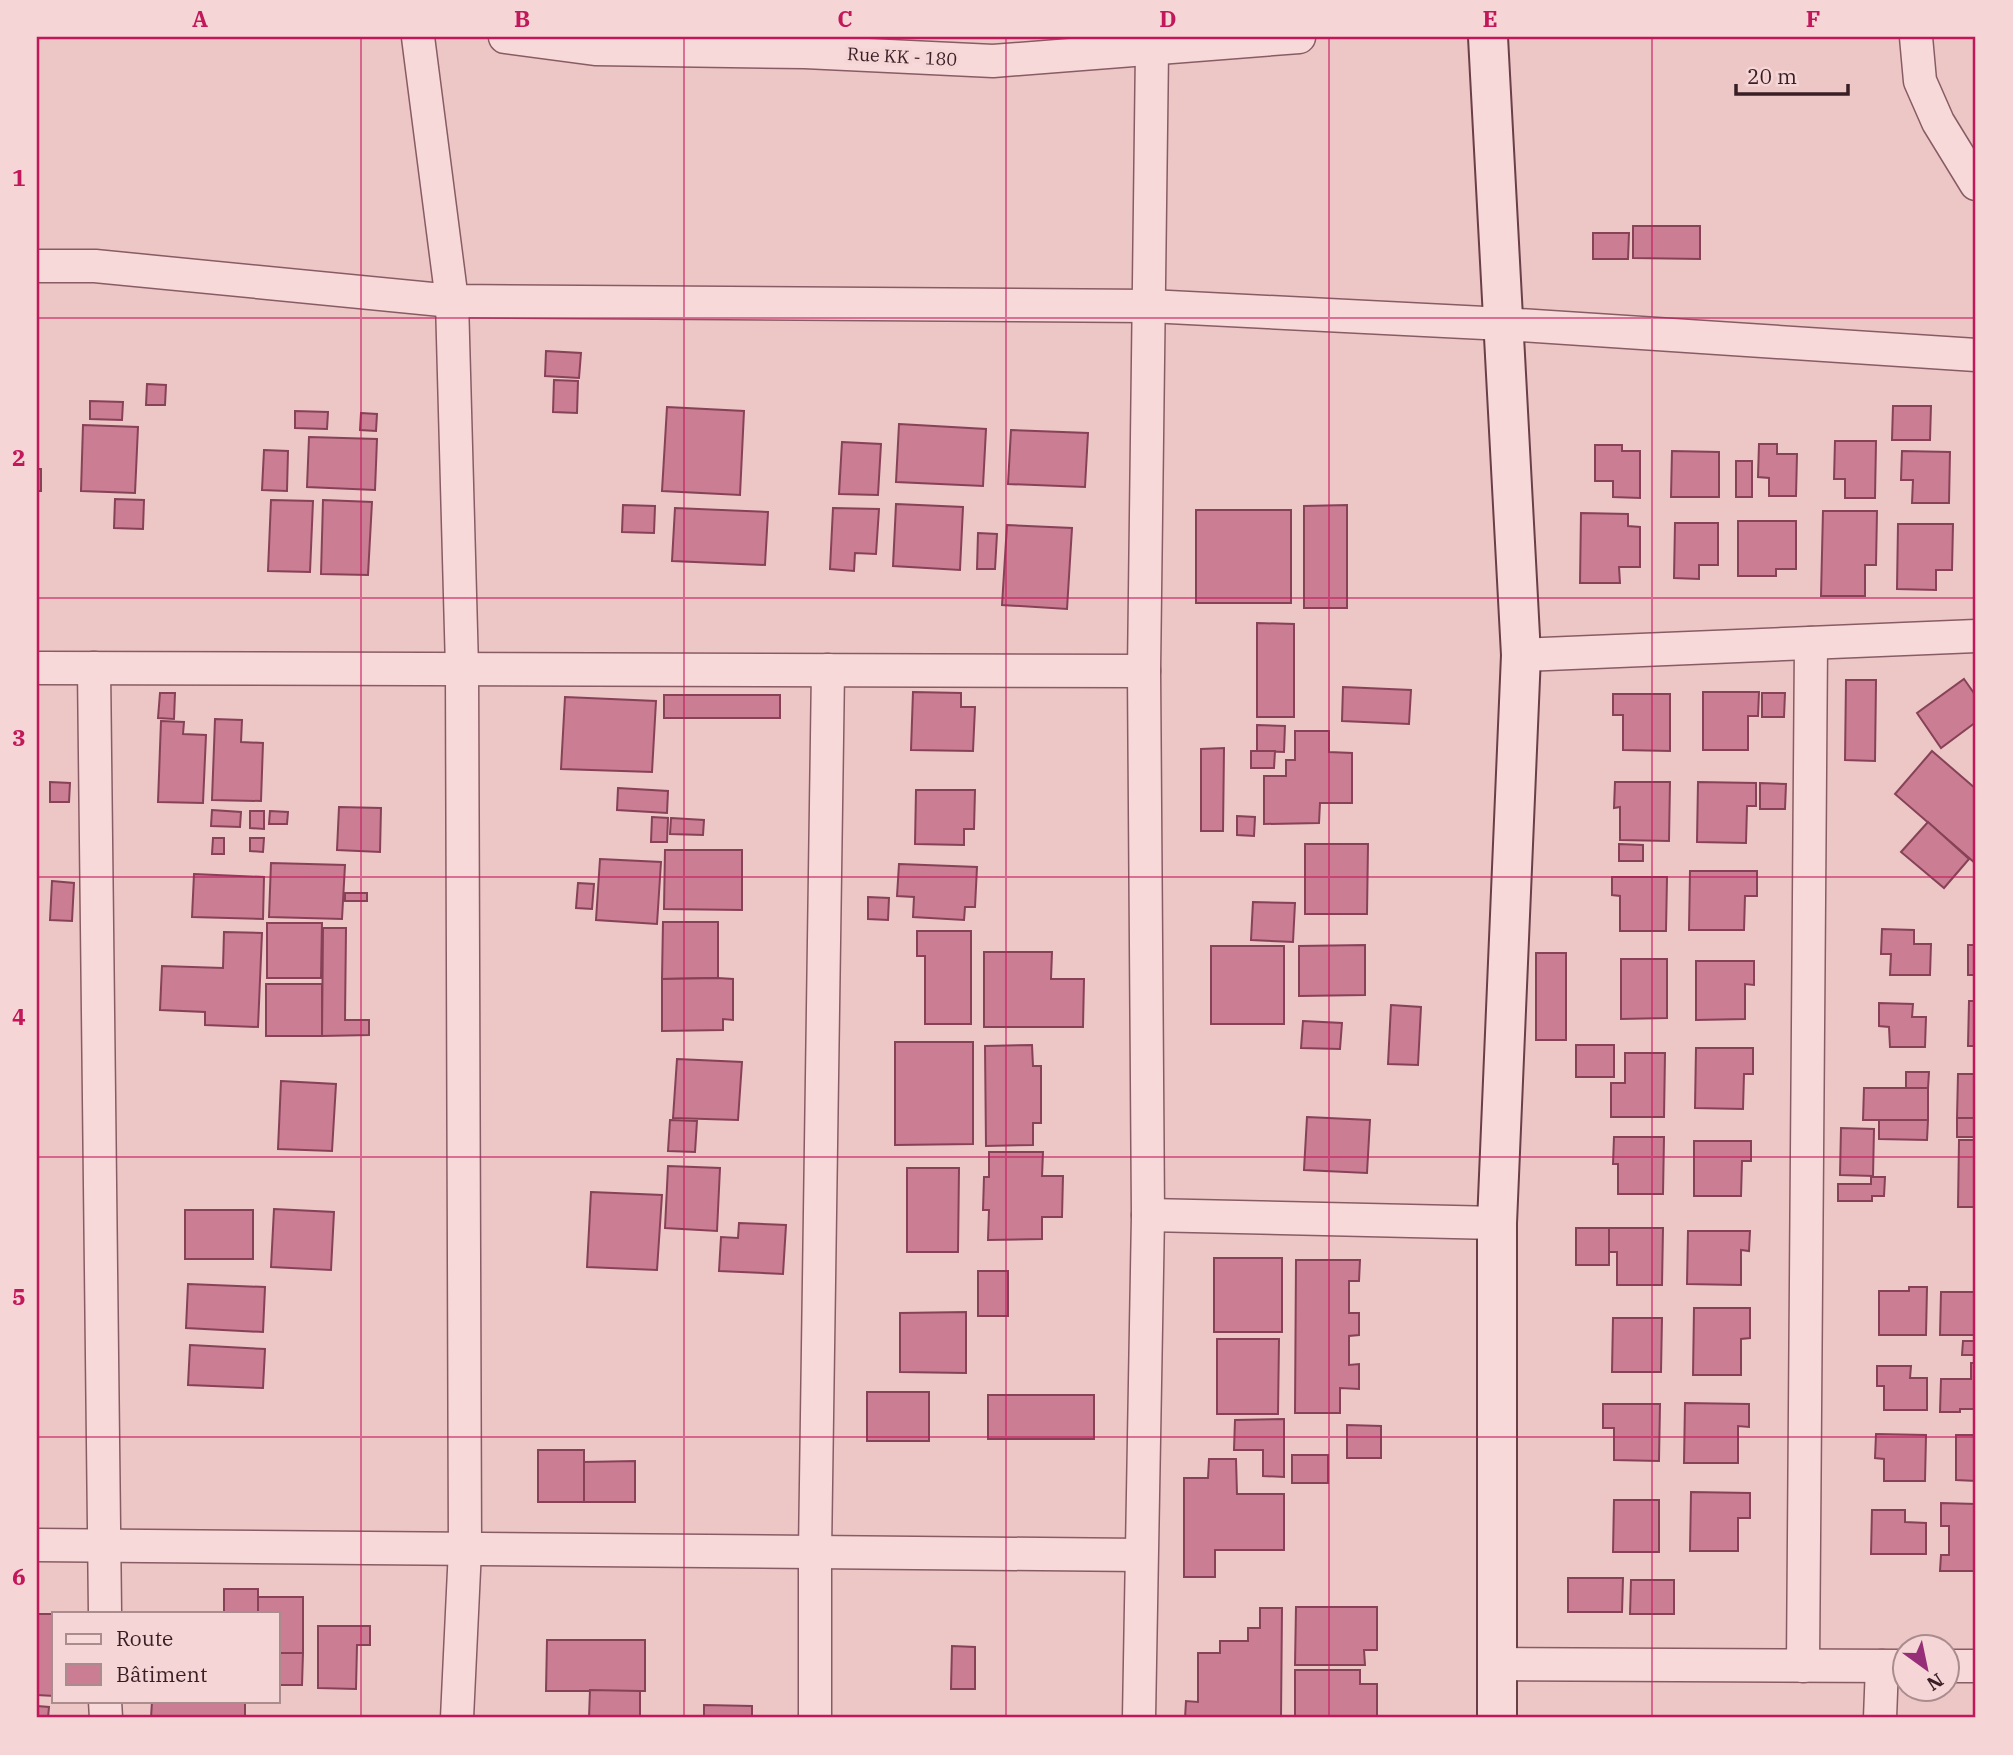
<svg xmlns="http://www.w3.org/2000/svg" width="2013" height="1755" viewBox="0 0 2013 1755" font-family="'IBM Plex Serif',serif">
<style>
.building{fill:#ca7d93;stroke:#874258;stroke-width:2}
.lines{fill:none;stroke-linecap:round;stroke-linejoin:round}
.street-casing{stroke:#885c64;stroke-width:35}
.secondary-casing{stroke:#6a3f48;stroke-width:42}
.street{stroke:#f8d9d9;stroke-width:32}
.secondary{stroke:#f8d9d9;stroke-width:38}
.grid{fill:none;stroke:#c2185b;stroke-width:2;stroke-opacity:0.55}
.labels{text-anchor:middle;stroke-width:7;stroke-linejoin:round;paint-order:stroke}
.street-label{font-size:18px;fill:#391f25;stroke:#f5d5d5}
.neatline{fill:none;stroke:#c2185b;stroke-width:2.5}
.grid-label{font-size:23px;text-anchor:middle;font-weight:bold;fill:#c2185b}
</style>
<rect width="100%" height="100%" fill="#edc6c6"/>
<g class="building">
<path d="M1633 226H1700V259L1633 258Z"/>
<path d="M1593 233H1629L1628 259H1593Z"/>
<path d="M546 351 581 353 579 378 545 376Z"/>
<path d="M554 380 578 381 577 413 553 412Z"/>
<path d="M147 384 166 385 165 405H146Z"/>
<path d="M90 401 123 402 122 420 90 419Z"/>
<path d="M1893 406H1931L1930 440H1892Z"/>
<path d="M667 407 744 411 740 495 662 491Z"/>
<path d="M295 411 328 412 327 429 295 428Z"/>
<path d="M361 413 377 414 376 431 360 430Z"/>
<path d="M899 424 986 429 983 486 896 482Z"/>
<path d="M83 425 138 427 135 493 81 491Z"/>
<path d="M1011 430 1088 433 1085 487 1008 484Z"/>
<path d="M309 437 377 439 375 490 307 487Z"/>
<path d="M1835 441H1876L1875 498H1845V479H1834Z"/>
<path d="M842 442 881 444 878 495 839 494Z"/>
<path d="M1759 444H1777V454H1797L1796 496H1769V478L1758 477Z"/>
<path d="M1595 445H1622V451H1640V498L1613 497V481H1595Z"/>
<path d="M264 450 288 451 287 491 262 490Z"/>
<path d="M1672 451 1719 452V497H1671Z"/>
<path d="M1902 451 1950 452 1949 503H1912L1913 480H1901Z"/>
<rect x="1736" y="461" width="16" height="36"/>
<rect x="37" y="469" width="4" height="22"/>
<path d="M115 499 144 500 143 529 114 528Z"/>
<path d="M271 500 313 501 310 572 268 571Z"/>
<path d="M323 500 372 502 368 575 321 574Z"/>
<path d="M896 504 963 507 960 570 893 566Z"/>
<path d="M623 505 655 506 654 533 622 532Z"/>
<path d="M1347 505V608H1304V506Z"/>
<path d="M675 508 768 512 765 565 672 561Z"/>
<path d="M833 508 879 509 876 554 855 553 854 571 830 569Z"/>
<rect x="1196" y="510" width="95" height="93"/>
<path d="M1823 511H1877L1876 565H1865V596H1821Z"/>
<path d="M1581 513 1628 514V526L1640 527V567H1619L1620 583H1580Z"/>
<path d="M1738 521H1796V569H1776V576H1738Z"/>
<path d="M1675 523H1718V565H1699V579L1674 578Z"/>
<path d="M1898 524H1953L1952 570H1936V590L1897 589Z"/>
<path d="M1007 525 1072 528 1067 609 1002 605Z"/>
<path d="M978 533 997 534 995 569H977Z"/>
<path d="M1257 623 1294 624V717H1257Z"/>
<path d="M1964 679 1976 696V722L1941 748 1917 713Z"/>
<path d="M1846 680H1876L1875 761 1845 760Z"/>
<path d="M1343 687 1411 690 1409 724 1342 721Z"/>
<path d="M913 692 961 693V707H975L973 751 911 750Z"/>
<path d="M1703 692H1759L1758 716H1748V750H1703Z"/>
<path d="M160 693H175L174 719 158 718Z"/>
<path d="M1762 693H1785L1784 717H1762Z"/>
<path d="M1613 694H1670V751L1623 750V715H1613Z"/>
<rect x="664" y="695" width="116" height="23"/>
<path d="M565 697 656 701 652 772 561 769Z"/>
<path d="M215 719 242 720 241 742 263 743 261 801 212 800Z"/>
<path d="M161 721 184 722 183 734 206 735 203 803 158 802Z"/>
<path d="M1257 725 1285 726 1284 752 1257 751Z"/>
<path d="M1295 731H1329V752L1352 753V803H1320L1319 823 1264 824V776H1286V760H1295Z"/>
<path d="M1224 748 1223 831H1201V749Z"/>
<path d="M1251 751H1275L1274 768H1251Z"/>
<path d="M1932 751 1976 789 1975 863 1895 794Z"/>
<path d="M50 782 70 783 69 802H50Z"/>
<path d="M1615 782H1670L1669 841 1620 840V807L1614 808Z"/>
<path d="M1698 782 1756 783V806H1747L1746 843 1697 842Z"/>
<path d="M1760 783 1786 784 1785 809H1760Z"/>
<path d="M618 788 668 791 667 813 617 810Z"/>
<path d="M916 790H975L974 829H964V845L915 844Z"/>
<path d="M339 807 381 808 380 852 337 850Z"/>
<path d="M212 810 241 812 240 827 211 826Z"/>
<path d="M250 811H264V829L250 828Z"/>
<path d="M270 811 288 812 287 824H269Z"/>
<path d="M1237 816 1255 817 1254 836 1237 835Z"/>
<path d="M652 817 668 818 667 842H651Z"/>
<path d="M671 818 704 820 703 835 670 834Z"/>
<path d="M1928 822 1969 859 1944 888 1901 852Z"/>
<path d="M213 838H224V854H212Z"/>
<path d="M250 838H264L263 852 250 851Z"/>
<path d="M1305 844H1368L1367 914H1305Z"/>
<path d="M1619 844 1643 845V861H1619Z"/>
<path d="M665 850H742V910L664 909Z"/>
<path d="M600 859 661 862 657 924 596 920Z"/>
<path d="M271 863 345 865 342 919 269 917Z"/>
<path d="M899 864 977 867 975 907H965L964 920 913 917 914 897 897 896Z"/>
<path d="M1690 871H1757V896H1745L1744 930H1689Z"/>
<path d="M194 874 264 877 263 919 192 917Z"/>
<path d="M1612 877H1667L1666 931H1620V896L1612 895Z"/>
<path d="M52 881 74 883 72 921 50 920Z"/>
<path d="M578 883 594 884 592 909 576 908Z"/>
<rect x="345" y="893" width="22" height="8"/>
<path d="M868 897 889 898 888 920 868 919Z"/>
<path d="M1253 902 1295 903 1293 942 1251 940Z"/>
<path d="M663 922H718V978L662 979Z"/>
<path d="M267 923H322L321 978H267Z"/>
<path d="M323 928H346L345 1020H369V1035L322 1036Z"/>
<path d="M1882 929 1914 930V944H1931L1930 975H1890L1891 954H1881Z"/>
<path d="M917 931H971V1024H925V956H917Z"/>
<path d="M224 932 262 933 258 1027 205 1025V1012L160 1010 162 966 223 968Z"/>
<path d="M1365 945V995L1299 996V946Z"/>
<rect x="1968" y="945" width="8" height="30"/>
<rect x="1211" y="946" width="73" height="78"/>
<path d="M984 952H1052L1051 979H1084L1083 1027H984Z"/>
<rect x="1536" y="953" width="30" height="87"/>
<path d="M1621 959H1667V1018L1621 1019Z"/>
<path d="M1696 961H1754V985L1745 984V1019L1696 1020Z"/>
<path d="M718 978 733 979V1020L723 1019V1030L662 1031V979Z"/>
<rect x="266" y="984" width="56" height="52"/>
<path d="M1969 1001H1976V1046H1968Z"/>
<path d="M1879 1003 1913 1004 1912 1017H1926L1925 1047H1890L1889 1027 1879 1026Z"/>
<path d="M1391 1005 1421 1007 1418 1065 1388 1064Z"/>
<path d="M1303 1021 1342 1023 1340 1049 1301 1048Z"/>
<path d="M895 1042H973V1144L895 1145Z"/>
<path d="M1032 1045 1033 1066H1041V1123H1033V1145L986 1146 985 1046Z"/>
<rect x="1576" y="1045" width="38" height="32"/>
<path d="M1696 1048H1753V1074H1744L1743 1109 1695 1108Z"/>
<path d="M1625 1053H1665L1664 1117H1611V1083H1625Z"/>
<path d="M677 1059 742 1062 738 1120 673 1118Z"/>
<path d="M1906 1072H1929L1928 1088H1906Z"/>
<path d="M1958 1074H1976V1118H1957Z"/>
<path d="M281 1081 336 1084 332 1151 278 1149Z"/>
<path d="M1864 1088H1928V1120H1863Z"/>
<path d="M1307 1117 1370 1120 1367 1173 1304 1170Z"/>
<rect x="1957" y="1118" width="19" height="19"/>
<path d="M670 1120 697 1121 695 1152 668 1151Z"/>
<path d="M1879 1120H1928L1927 1140 1879 1139Z"/>
<path d="M1841 1128 1874 1129 1873 1176 1840 1175Z"/>
<path d="M1614 1137H1664L1663 1194H1618V1164H1613Z"/>
<path d="M1959 1140H1976V1207H1958Z"/>
<path d="M1694 1141H1751V1161H1742L1741 1196H1694Z"/>
<path d="M989 1152H1043L1042 1176H1063L1062 1217H1042V1239L988 1240 989 1210H983L984 1177H989Z"/>
<path d="M668 1166 720 1168 717 1231 665 1228Z"/>
<path d="M907 1168H959L958 1252H907Z"/>
<path d="M1871 1177H1885L1884 1196H1872V1201H1838V1184H1871Z"/>
<path d="M591 1192 662 1195 657 1270 587 1267Z"/>
<path d="M274 1209 334 1212 331 1270 271 1267Z"/>
<rect x="185" y="1210" width="68" height="49"/>
<path d="M739 1223 786 1225 783 1274 719 1271 721 1237 738 1238Z"/>
<rect x="1576" y="1228" width="33" height="37"/>
<path d="M1609 1228H1663L1662 1285H1617V1252H1609Z"/>
<path d="M1688 1231H1750L1749 1251 1741 1250V1285L1687 1284Z"/>
<rect x="1214" y="1258" width="68" height="74"/>
<path d="M1296 1260H1360L1359 1281H1349V1313H1359V1335L1349 1336V1365L1359 1364V1389L1340 1388V1413H1295Z"/>
<rect x="978" y="1271" width="30" height="45"/>
<path d="M188 1284 265 1287 263 1332 186 1328Z"/>
<path d="M1909 1287H1927L1926 1335H1879V1291H1909Z"/>
<path d="M1941 1292H1976V1335H1940Z"/>
<path d="M1694 1308H1750V1338L1741 1339V1375H1693Z"/>
<path d="M966 1312V1373L900 1372V1313Z"/>
<path d="M1613 1318H1662L1661 1372H1612Z"/>
<path d="M1217 1339H1279L1278 1414H1217Z"/>
<path d="M1963 1341H1976V1355H1962Z"/>
<path d="M190 1345 265 1349 263 1388 188 1385Z"/>
<path d="M1971 1363H1976V1409H1960V1412H1940L1941 1379H1971Z"/>
<path d="M1877 1366H1911L1910 1378H1927V1410H1884V1386H1877Z"/>
<rect x="867" y="1392" width="62" height="49"/>
<rect x="988" y="1395" width="106" height="44"/>
<path d="M1685 1403 1749 1404V1427L1738 1426V1463H1684Z"/>
<path d="M1603 1404H1660L1659 1461 1614 1460V1428H1603Z"/>
<path d="M1284 1419V1477L1263 1476V1450H1234L1235 1420Z"/>
<path d="M1347 1425 1381 1426V1458H1347Z"/>
<path d="M1876 1434 1926 1435 1925 1481H1884V1459L1875 1458Z"/>
<path d="M1956 1435H1976V1481L1956 1480Z"/>
<rect x="538" y="1450" width="46" height="52"/>
<rect x="1292" y="1455" width="36" height="28"/>
<path d="M1209 1459H1236L1237 1494H1284V1550H1215V1577H1184V1478H1208Z"/>
<path d="M635 1461V1502H584V1462Z"/>
<path d="M1691 1492 1750 1493V1518H1738V1551H1690Z"/>
<path d="M1614 1500H1659V1552H1613Z"/>
<path d="M1941 1503 1976 1504V1571H1940L1941 1555H1949V1526H1941Z"/>
<path d="M1872 1510H1905V1522L1926 1523V1554H1871Z"/>
<path d="M1568 1578H1623L1622 1612H1568Z"/>
<path d="M1631 1580H1674V1614H1630Z"/>
<rect x="224" y="1589" width="34" height="24"/>
<path d="M258 1597H303V1653H278V1613H258Z"/>
<path d="M1296 1607H1377V1650H1364L1365 1665H1295Z"/>
<path d="M1260 1608H1282L1281 1718H1185L1186 1701 1198 1702V1653H1220V1641H1248V1628H1260Z"/>
<path d="M37 1614H54V1696L37 1695Z"/>
<path d="M318 1626H370V1645H357L356 1689 318 1688Z"/>
<path d="M547 1640H645V1691H546Z"/>
<path d="M952 1646 975 1647V1689H951Z"/>
<path d="M278 1653H303L302 1685H278Z"/>
<path d="M1295 1670H1360V1684H1377V1718H1295Z"/>
<path d="M590 1690 640 1691V1718H589Z"/>
<path d="M152 1701 245 1702V1718H151Z"/>
<path d="M704 1705 752 1706V1718H704Z"/>
<path d="M37 1706 49 1707 48 1718H37Z"/>
</g>
<g class="lines">
<g class="street-casing">
<g id="street">
<path d="M418 37 452 301 462 668 465 1549 457 1718"/>
<path d="M505 37 595 49 805 52 993 61 1299 37"/>
<path d="M1916 37 1920 81 1938 122 1976 184"/>
<path d="M37 266H95L452 301 1149 306 1504 324 1976 355"/>
<path d="M1521 655 1976 636"/>
<path d="M37 668 1144 671"/>
<path d="M94 668 105 1613"/>
<path d="M1148 1215 1497 1223"/>
<path d="M37 1545 1141 1555"/>
<path d="M1497 1664 1904 1666"/>
<path d="M1803 1666 1811 643"/>
<path d="M1946 1666H1976"/>
<path d="M105 1701 106 1718"/>
<path d="M815 1718V1552L828 670"/>
<path d="M1139 1718 1148 1215 1144 671 1152 50"/>
<path d="M1880 1718 1882 1666"/>
</g>
</g>
<g class="secondary-casing">
<path id="secondary" d="M1488 37 1521 655 1497 1223V1718"/>
</g>
<use href="#street" class="street"/>
<use href="#secondary" class="secondary"/>
</g>
<path class="grid" d="M361 37V1718M684 37V1718M1006 37V1718M1329 37V1718M1652 37V1718M37 318H1976M37 598H1976M37 877H1976M37 1157H1976M37 1437H1976"/>
<g class="labels">
<g class="street-label">
<text transform="translate(902 57) rotate(3)" y="6">Rue KK - 180</text>
</g>
</g>
<rect width="2013" height="1755" fill="none" stroke="#f5d5d5" stroke-width="77"/>
<rect x="52" y="1612" width="228" height="91" fill="#f5d5d5" stroke="#aa8c8f" stroke-width="2"/>
<rect x="66" y="1634" width="35" height="10" fill="#f8d9d9" stroke="#aa8c8f" stroke-width="2"/>
<text x="116" y="1646" font-size="21" fill="#391f25">Route</text>
<rect x="66" y="1664" width="35" height="21" fill="#ca7d93" stroke="#aa8c8f" stroke-width="2"/>
<text x="116" y="1682" font-size="21" fill="#391f25">Bâtiment</text>
<g transform="translate(1926 1668) rotate(147)"><circle r="33" fill="#f5d5d5" stroke="#aa8c8f" stroke-width="2"/>
<path d="M0-5L12 26L0 18L-12 26Z" fill="#962e78"/>
<text y="-10" font-size="19" font-weight="bold" text-anchor="middle" fill="#391f25">N</text>
</g>
<path d="M1736 84v10h112v-10" fill="none" stroke="#391f25" stroke-width="3.5"/>
<text x="1747" y="84" font-size="21" fill="#391f25" stroke="#f5d5d5" stroke-width="5" paint-order="stroke">20 m</text>
<rect x="38" y="38" width="1936" height="1678" class="neatline"/>
<g class="grid-label">
<text x="200" y="27">A</text>
<text x="522" y="27">B</text>
<text x="845" y="27">C</text>
<text x="1168" y="27">D</text>
<text x="1490" y="27">E</text>
<text x="1813" y="27">F</text>
<text x="19" y="186">1</text>
<text x="19" y="466">2</text>
<text x="19" y="746">3</text>
<text x="19" y="1025">4</text>
<text x="19" y="1305">5</text>
<text x="19" y="1585">6</text>
</g>
</svg>
